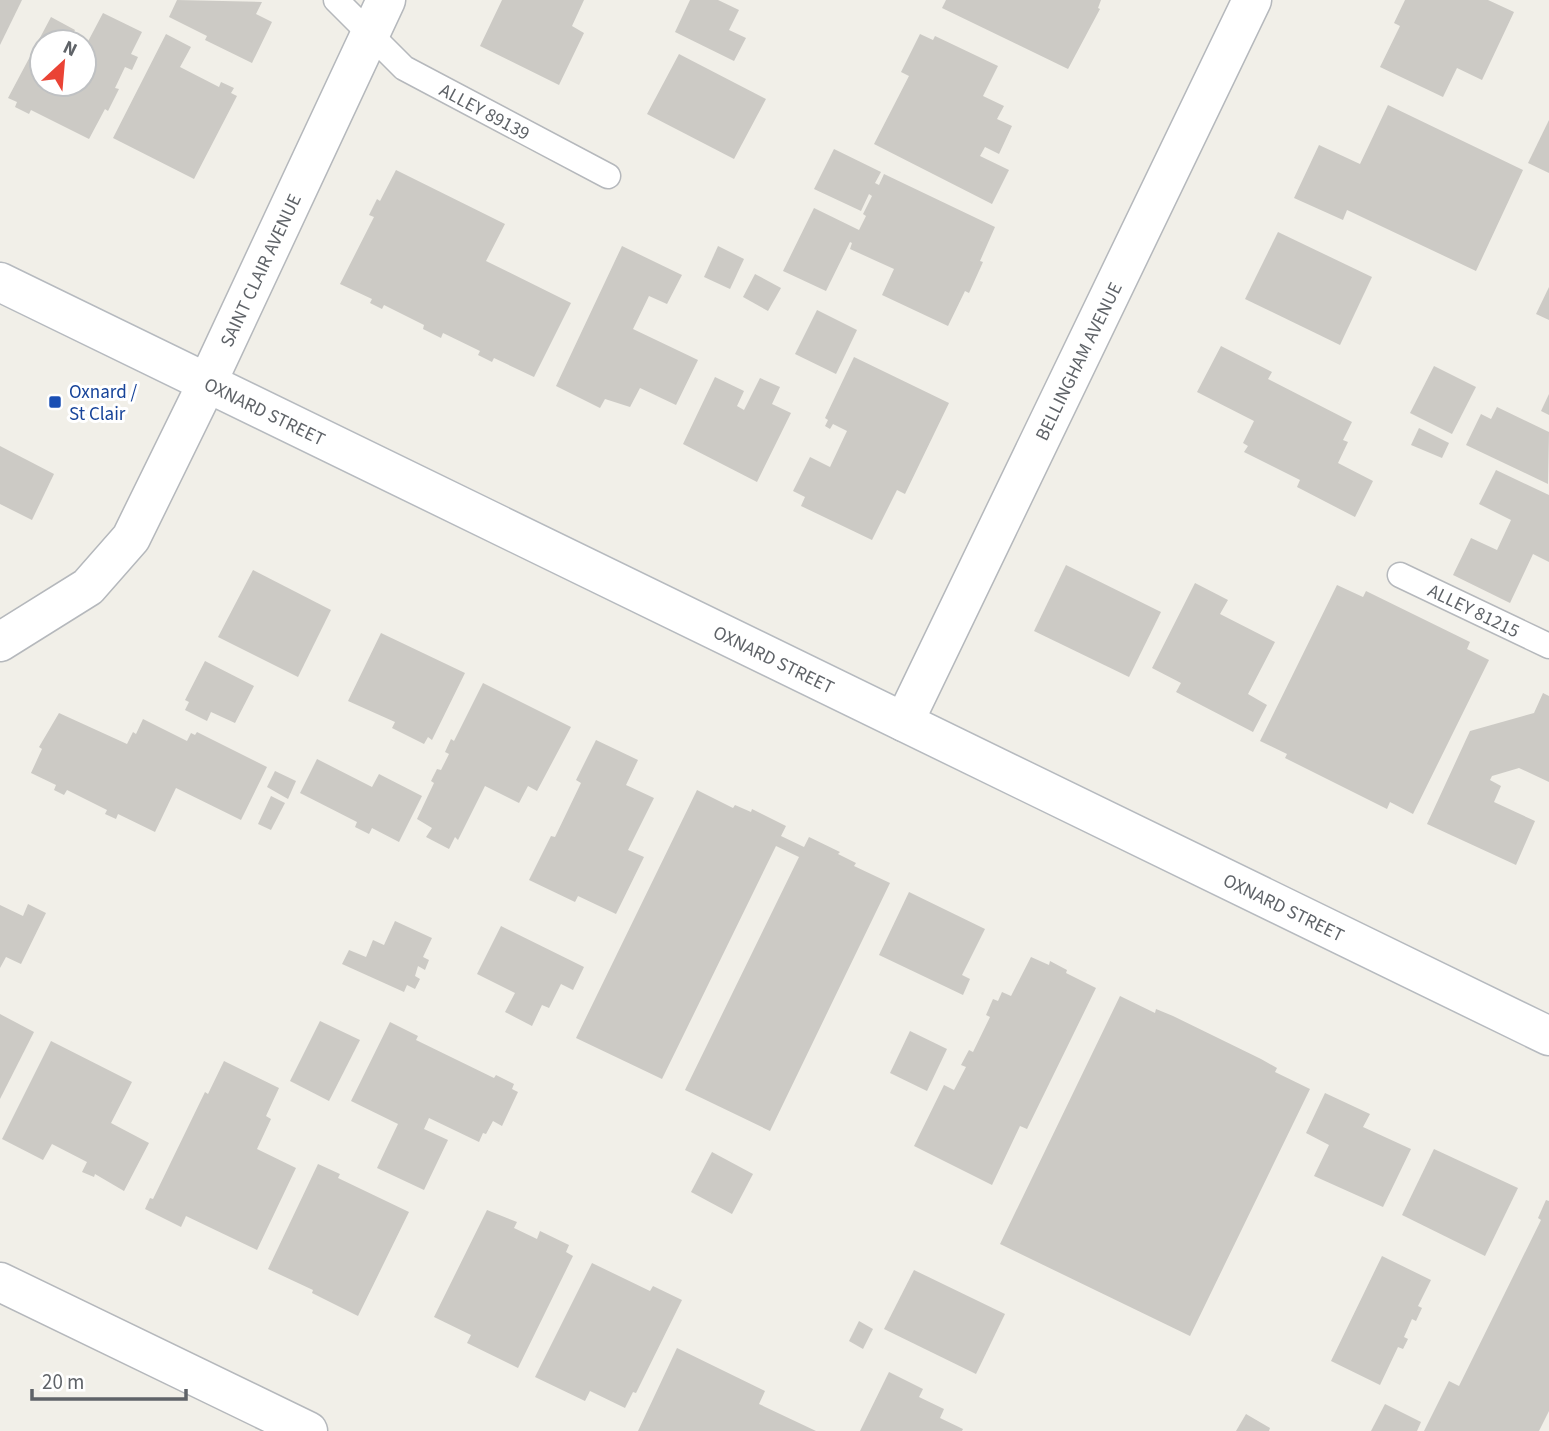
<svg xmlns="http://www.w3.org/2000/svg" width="1549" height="1431" viewBox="0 0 1549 1431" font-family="'Source Sans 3',sans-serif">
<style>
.building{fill:#cccac5}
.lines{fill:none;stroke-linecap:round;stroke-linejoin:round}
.lane-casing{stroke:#b5b8bc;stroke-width:27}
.street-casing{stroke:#b5b8bc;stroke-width:41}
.secondary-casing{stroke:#b6babf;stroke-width:41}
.lane{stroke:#fff;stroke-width:24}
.street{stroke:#fff;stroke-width:38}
.secondary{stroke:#fff;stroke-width:38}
.transit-dot{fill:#1a4fb4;stroke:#fff;stroke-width:2.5}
.labels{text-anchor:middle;stroke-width:6;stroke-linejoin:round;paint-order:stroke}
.street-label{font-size:19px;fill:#5f6368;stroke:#fff}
.transit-label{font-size:19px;fill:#164399;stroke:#fff;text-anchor:start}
</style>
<rect width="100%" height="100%" fill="#f1efe8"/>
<g class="building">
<path d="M0 0H22L0 45Z"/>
<path d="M177 0 262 2 256 14 272 22 252 63 205 40 207 36 169 17Z"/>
<path d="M502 0H584L572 26 584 33 559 85 480 46Z"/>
<path d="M690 0H718L739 10 729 30 746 38 734 61 675 32Z"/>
<path d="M946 0H1101L1098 8 1100 9 1068 69 942 8Z"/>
<path d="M1405 0H1488L1514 12 1482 80 1457 68 1443 97 1380 67 1400 26 1394 23Z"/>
<path d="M103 13 142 32 131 54 138 57 132 70 125 67 115 88 119 89 108 111 105 109 89 139 31 110 29 114 15 107 17 102 8 98 51 17 75 30 69 42H42V84H84V49Z"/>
<path d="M166 34 191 47 180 67 219 87 221 82 234 88 231 93 237 96 194 179 113 138Z"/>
<path d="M920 34 933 40 935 36 998 66 983 96 1004 106 997 119 1012 126 999 154 985 147 980 156 1009 170 992 204 874 144 909 76 901 72Z"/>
<path d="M679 54 766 99 734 159 647 114Z"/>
<path d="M1388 105 1523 170 1476 271 1347 210 1343 220 1294 198 1319 145 1360 164Z"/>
<path d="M1549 120V173L1528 163Z"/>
<path d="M834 149 881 172 875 183 879 185 884 174 995 227 980 261 983 262 969 293 965 291 948 326 882 295 894 269 850 249 852 243 850 242 826 291 783 271 814 208 859 230 866 216 863 214 872 196 869 194 861 211 814 189Z"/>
<path d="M396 170 505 224 486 261 571 303 534 377 494 358 492 362 478 355 480 351 443 333 441 338 423 329 424 325 384 305 382 309 370 303 372 299 340 284 374 217 369 215 377 199 380 201Z"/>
<path d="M1278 232 1372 277 1340 345 1245 299Z"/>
<path d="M622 246 682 275 667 304 649 296 633 329 698 360 676 405 640 388 630 407 605 399 600 408 556 386Z"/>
<path d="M718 246 744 259 730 289 704 277Z"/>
<path d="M755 274 781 288 768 311 743 297Z"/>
<path d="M1549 287V320L1536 314Z"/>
<path d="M817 310 857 330 836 374 795 354Z"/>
<path d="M1221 346 1272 372 1268 379 1352 422 1343 440 1348 442 1338 463 1373 481 1355 517 1297 487 1300 480 1244 452 1248 446 1243 443 1254 421 1197 392Z"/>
<path d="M854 357 949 403 905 494 897 490 872 540 801 506 805 497 793 491 810 457 830 467 847 431 833 424 830 429 825 426 828 420 825 418Z"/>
<path d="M1434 366 1476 387 1452 434 1410 413Z"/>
<path d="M715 377 744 391 737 406 744 410 760 378 780 387 772 404 791 413 757 482 683 444Z"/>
<path d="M1549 394V415L1541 411Z"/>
<path d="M1497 407 1549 432 1548 484 1466 445 1481 414 1491 419Z"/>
<path d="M1419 428 1449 443 1442 458 1411 445Z"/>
<path d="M0 446 54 474 32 520 0 504Z"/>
<path d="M1496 470 1549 495V562L1533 554 1510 603 1453 575 1471 538 1497 550 1511 520 1479 504Z"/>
<path d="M1066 565 1161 612 1129 677 1034 631Z"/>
<path d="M253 570 331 610 298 677 218 637Z"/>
<path d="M1195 583 1228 600 1220 614 1275 642 1248 694 1267 705 1253 732 1176 692 1181 683 1152 668Z"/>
<path d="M1337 585 1363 597 1366 591 1470 642 1467 649 1489 660 1413 814 1390 802 1387 809 1285 758 1287 754 1260 741Z"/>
<path d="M381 633 465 673 432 740 428 737 424 744 392 728 395 722 348 701Z"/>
<path d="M205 661 254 686 235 723 211 712 207 721 185 710 189 702 185 700Z"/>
<path d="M483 683 571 727 537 791 528 786 519 803 485 786 458 840 455 837 449 849 426 837 432 828 417 819 434 783 431 781 437 769 441 770 449 754 445 752 451 739 454 741Z"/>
<path d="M1543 693 1549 696V782L1519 768 1492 776 1490 780 1501 786 1494 802 1535 821 1516 865 1427 824 1470 731 1534 713Z"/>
<path d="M59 713 127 744 133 732 136 734 143 719 187 741 191 733 195 735 197 732 267 767 241 820 176 788 155 832 118 814 116 819 105 814 107 810 67 790 64 795 54 790 56 785 31 773 42 749 39 747Z"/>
<path d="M596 740 638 760 626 785 654 798 628 850 644 857 616 914 578 896 575 902 529 880 551 836 555 837 581 783 576 780Z"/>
<path d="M317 759 372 787 379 774 422 796 399 842 372 828 369 834 355 827 357 822 300 793Z"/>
<path d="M275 771 296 781 288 799 267 787Z"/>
<path d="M697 790 733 808 735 805 751 812 752 809 786 826 781 836 804 847 809 837 840 852 838 854 856 863 854 866 890 883 770 1131 685 1090 799 857 776 846 662 1079 576 1038Z"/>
<path d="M271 796 285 803 271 830 258 824Z"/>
<path d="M909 892 985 929 962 975 970 979 963 995 879 955Z"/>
<path d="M28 904 46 913 21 964 6 957 0 968V905L23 916Z"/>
<path d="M395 921 432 938 423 957 429 960 425 970 418 966 415 976 420 979 415 989 407 985 404 992 342 964 349 950 366 957 373 940 384 945Z"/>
<path d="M501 926 584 967 573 990 561 984 549 1008 542 1005 532 1026 505 1012 515 993 477 974Z"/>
<path d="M1031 957 1049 965 1050 961 1067 970 1066 973 1096 988 1027 1129 1020 1126 992 1185 914 1146 944 1085 954 1090 966 1067 961 1065 969 1050 973 1052 990 1017 986 1015 993 999 998 1001 1002 992 1011 996Z"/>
<path d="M1120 996 1155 1013 1156 1009 1173 1016 1261 1059 1277 1068 1275 1072 1310 1089 1190 1336 1000 1244Z"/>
<path d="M0 1014 34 1032 0 1099Z"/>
<path d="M320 1021 360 1040 329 1101 290 1081Z"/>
<path d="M390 1022 418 1036 416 1040 494 1078 496 1075 514 1084 512 1089 518 1092 502 1126 493 1121 486 1134 483 1133 479 1142 429 1118 424 1129 448 1140 424 1190 377 1168 398 1124 351 1101Z"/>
<path d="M910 1031 947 1049 927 1091 890 1073Z"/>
<path d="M51 1041 132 1082 111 1123 149 1143 124 1191 95 1174 94 1177 82 1172 87 1162 52 1144 43 1160 2 1139Z"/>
<path d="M224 1061 279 1088 266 1116 271 1119 257 1149 296 1168 257 1250 186 1216 181 1227 145 1209 150 1198 153 1199 205 1092 208 1094Z"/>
<path d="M1325 1093 1370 1114 1363 1127 1411 1149 1383 1207 1314 1176 1329 1145 1306 1133Z"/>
<path d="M1434 1149 1518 1188 1485 1256 1402 1215Z"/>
<path d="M712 1152 753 1174 732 1214 691 1192Z"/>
<path d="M318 1164 340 1174 338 1178 409 1212 358 1316 312 1293 313 1290 268 1269Z"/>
<path d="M1546 1200 1549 1201V1411L1539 1431H1424L1449 1381 1459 1386 1541 1220 1538 1218Z"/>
<path d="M487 1210 517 1222 514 1228 537 1239 540 1231 569 1245 566 1252 573 1256 518 1368 467 1343 471 1335 434 1317Z"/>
<path d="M1382 1256 1431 1280 1418 1306 1422 1308 1416 1321 1412 1319 1404 1337 1408 1339 1403 1349 1398 1347 1380 1385 1331 1361Z"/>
<path d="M592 1263 650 1291 653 1286 682 1300 636 1393 633 1392 625 1408 590 1391 585 1401 535 1377Z"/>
<path d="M914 1270 1005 1314 976 1374 884 1329Z"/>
<path d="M859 1321 873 1329 863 1349 849 1341Z"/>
<path d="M677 1348 765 1391 759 1404 816 1431H638Z"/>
<path d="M889 1372 923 1389 919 1397 944 1409 940 1418 963 1429 962 1431H860Z"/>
<path d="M1385 1404 1421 1422 1417 1431H1371Z"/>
<path d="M1246 1414 1270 1428 1269 1431H1236Z"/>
</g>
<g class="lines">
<g class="lane-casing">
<g id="lane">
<path d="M336 0 404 68 608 176"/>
<path d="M1400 575 1549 646"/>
</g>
</g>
<g class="street-casing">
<g id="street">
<path d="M0 642 88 587 131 538 207 383 386 0"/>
<path d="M904 722 1252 0"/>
<path d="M0 1282 308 1431"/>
</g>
</g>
<g class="secondary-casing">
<path id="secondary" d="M0 282 1549 1036"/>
</g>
<use href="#lane" class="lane"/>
<use href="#street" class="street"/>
<use href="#secondary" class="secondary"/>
</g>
<rect class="transit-dot" x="48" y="395" width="14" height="14" rx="3.5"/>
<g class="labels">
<g class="street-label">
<text transform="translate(485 111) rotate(28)" y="7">ALLEY 89139</text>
<text transform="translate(260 270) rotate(-65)" y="7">SAINT CLAIR AVENUE</text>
<text transform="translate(1078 361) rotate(-64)" y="7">BELLINGHAM AVENUE</text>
<text transform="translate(265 411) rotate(26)" y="7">OXNARD STREET</text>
<text transform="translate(1474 610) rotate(26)" y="7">ALLEY 81215</text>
<text transform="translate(774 659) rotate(26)" y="7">OXNARD STREET</text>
<text transform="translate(1284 907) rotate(26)" y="7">OXNARD STREET</text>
</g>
<g class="transit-label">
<text x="69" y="398">Oxnard /<tspan x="69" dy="22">St Clair</tspan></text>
</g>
</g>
<g transform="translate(63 63) rotate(26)"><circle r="33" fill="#ffffff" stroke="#bfc1c3" stroke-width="2"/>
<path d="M0-5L12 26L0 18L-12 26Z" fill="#ea4335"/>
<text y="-10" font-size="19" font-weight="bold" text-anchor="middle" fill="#5f6368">N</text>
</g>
<path d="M32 1389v10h154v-10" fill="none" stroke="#5f6368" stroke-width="3.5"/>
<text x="42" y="1389" font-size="21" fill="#5f6368" stroke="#ffffff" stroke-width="5" paint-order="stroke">20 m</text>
</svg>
